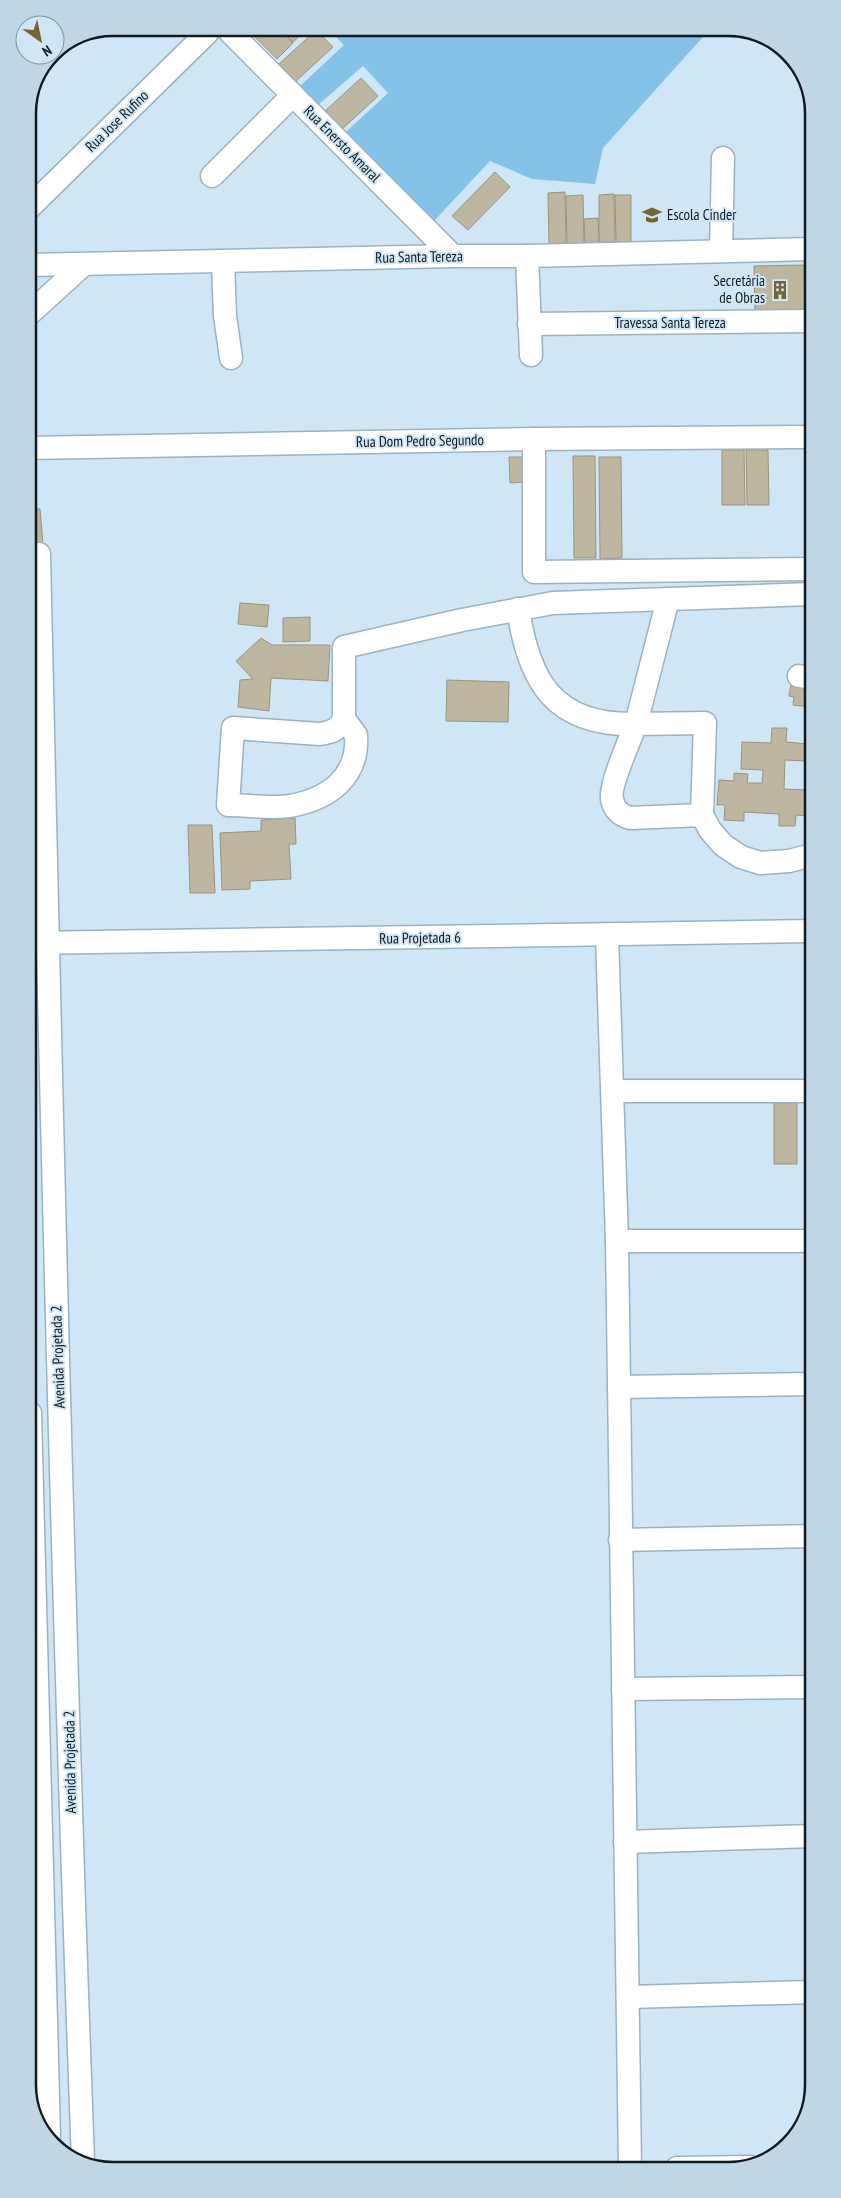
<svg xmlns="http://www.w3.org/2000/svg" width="841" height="2198" viewBox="0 0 841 2198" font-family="'PT Sans Narrow',sans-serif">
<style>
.green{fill:#84c2e9}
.building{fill:#bfb69f;stroke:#9b937d}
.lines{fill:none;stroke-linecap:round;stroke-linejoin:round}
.minor-casing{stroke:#9bb2c1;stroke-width:25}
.minor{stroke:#fff;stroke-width:22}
.labels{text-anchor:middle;stroke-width:4;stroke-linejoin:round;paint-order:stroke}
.street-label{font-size:15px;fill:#121a20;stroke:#cee6f5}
.poi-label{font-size:15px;fill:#121a20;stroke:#cee6f5;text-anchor:start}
.rim{fill:none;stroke:#121a20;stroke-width:2.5}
</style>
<rect width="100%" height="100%" fill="#cee6f5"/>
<path class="green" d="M711 28 603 148 595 184 532 179 490 161 433 222 346 132 388 93 363 66 318 105 299 87 344 45 331 32Z"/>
<g class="building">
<path d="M250 32H283L293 43 277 59Z"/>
<path d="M283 32H304L293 42Z"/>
<path d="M314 32H318L333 47 296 81 279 64Z"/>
<path d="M361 78 378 96 341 130 324 112Z"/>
<path d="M495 172 510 187 468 230 452 216Z"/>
<path d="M565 192 566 243 549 244 548 193Z"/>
<path d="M614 194 615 242H599V195Z"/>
<path d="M583 195 584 243 567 244 566 196Z"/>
<path d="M615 195H631V242H616Z"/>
<path d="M598 218 599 242 585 243 584 219Z"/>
<path d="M804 265 805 315 755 316 754 266Z"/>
<path d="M722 450H744L745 505H722Z"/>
<path d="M746 450H768L769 505H747Z"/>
<path d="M573 456H595L596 558H574Z"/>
<path d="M509 457H523V482L510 483Z"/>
<path d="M599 457H621L622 558 600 559Z"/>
<path d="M28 467H35L36 491H28Z"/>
<path d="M28 494H35L36 509H40L43 544 28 546Z"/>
<path d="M240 603 269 605 267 627 238 624Z"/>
<path d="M310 617V641L283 642V618Z"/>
<path d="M261 638 272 645H330L328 681 271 678 269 711 238 707 240 680 253 679 236 661Z"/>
<path d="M447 680 509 682 508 722 446 721Z"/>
<path d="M791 684 811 686V707L793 705 794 697 789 696Z"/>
<path d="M772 728H787L786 742 808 744 807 761 785 760 784 789 808 790 807 816 796 815 795 826H779V814L744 812V821L724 820 725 805H717L719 780 734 781V773L748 774 747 783H762L763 770 741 769 742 742 771 743Z"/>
<path d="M295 818 296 844H289L291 879 250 881V889L222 890 220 833 261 831V820Z"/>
<path d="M188 825H212L215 893H190Z"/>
<rect x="774" y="1099" width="23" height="65"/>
</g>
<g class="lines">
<g class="minor-casing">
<g id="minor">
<path d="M230 32 453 256"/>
<path d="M212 176 293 95"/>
<path d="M28 209 207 33"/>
<path d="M721 251 723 158"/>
<path d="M527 256 531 355"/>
<path d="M223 262 225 316 231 358"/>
<path d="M28 265 453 256H527L811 249"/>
<path d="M28 315 83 265"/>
<path d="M529 324 811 321"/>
<path d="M534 439V572L811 569"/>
<path d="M28 448 534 439 811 437"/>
<path d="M28 556 39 554C51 1090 63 1625 83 2161"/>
<path d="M518 609C529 683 555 726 636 724L668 599"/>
<path d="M799 676 811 678"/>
<path d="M344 719 356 735C359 777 329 799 290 806 272 809 247 805 228 805L233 728 320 734C332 732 338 730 344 719V647L462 620 553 603 811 594"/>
<path d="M702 815 630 818C620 815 614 810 612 799 609 787 630 739 636 724L705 723 702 815 710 830 723 845 741 857 760 863 789 861 812 855"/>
<path d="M607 936 617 1241 630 2168"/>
<path d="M29 943 812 931"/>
<path d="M613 1091H812"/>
<path d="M617 1241H812"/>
<path d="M619 1387 812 1384"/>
<path d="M30 1413 49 2136"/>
<path d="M620 1540 813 1536"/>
<path d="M623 1689 813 1687"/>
<path d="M625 1842 813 1836"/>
<path d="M628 1997 813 1992"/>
<path d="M677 2168 751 2167"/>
</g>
</g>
<use href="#minor" class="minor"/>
</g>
<defs>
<g id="school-bare" transform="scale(1.5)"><path d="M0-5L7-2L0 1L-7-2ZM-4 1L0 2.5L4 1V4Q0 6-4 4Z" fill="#766533" stroke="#cee6f5" stroke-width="2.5" paint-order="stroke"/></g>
<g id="building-bare" transform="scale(1.5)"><path d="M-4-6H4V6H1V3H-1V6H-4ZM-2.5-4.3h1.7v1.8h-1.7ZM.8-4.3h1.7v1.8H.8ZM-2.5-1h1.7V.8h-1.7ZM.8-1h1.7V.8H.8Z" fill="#766533" stroke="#cee6f5" stroke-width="2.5" paint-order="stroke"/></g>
</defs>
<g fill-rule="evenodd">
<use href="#school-bare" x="652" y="215"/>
<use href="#building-bare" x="780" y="290"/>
</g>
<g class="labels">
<g class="street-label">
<text transform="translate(117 121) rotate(-44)" y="5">Rua Jose Rufino</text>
<text transform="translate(342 144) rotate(45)" y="5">Rua Enersto Amaral</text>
<text transform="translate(419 257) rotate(-1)" y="5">Rua Santa Tereza</text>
<text x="670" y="328">Travessa Santa Tereza</text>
<text transform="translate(420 441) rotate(-1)" y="5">Rua Dom Pedro Segundo</text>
<text transform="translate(420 938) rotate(-1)" y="5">Rua Projetada 6</text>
<text transform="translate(58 1357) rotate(-92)" y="5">Avenida Projetada 2</text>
<text transform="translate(70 1762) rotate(-91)" y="5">Avenida Projetada 2</text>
</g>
<g class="poi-label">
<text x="667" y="220">Escola Cinder</text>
<text x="765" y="286" text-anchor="end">Secretária<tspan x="765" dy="17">de Obras</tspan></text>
</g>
</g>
<path d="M0 0H841V2198H0ZM113 36H728A77 77 0 0 1 805 113V2085A77 77 0 0 1 728 2162H113A77 77 0 0 1 36 2085V113A77 77 0 0 1 113 36Z" fill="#bfd6e4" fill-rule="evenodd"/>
<path class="rim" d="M113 36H728A77 77 0 0 1 805 113V2085A77 77 0 0 1 728 2162H113A77 77 0 0 1 36 2085V113A77 77 0 0 1 113 36Z"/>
<g transform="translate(40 40) rotate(147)"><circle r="24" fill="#cee6f5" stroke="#8394a0"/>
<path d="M0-4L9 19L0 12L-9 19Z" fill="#766533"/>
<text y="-8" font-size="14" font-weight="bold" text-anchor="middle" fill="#121a20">N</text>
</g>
</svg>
